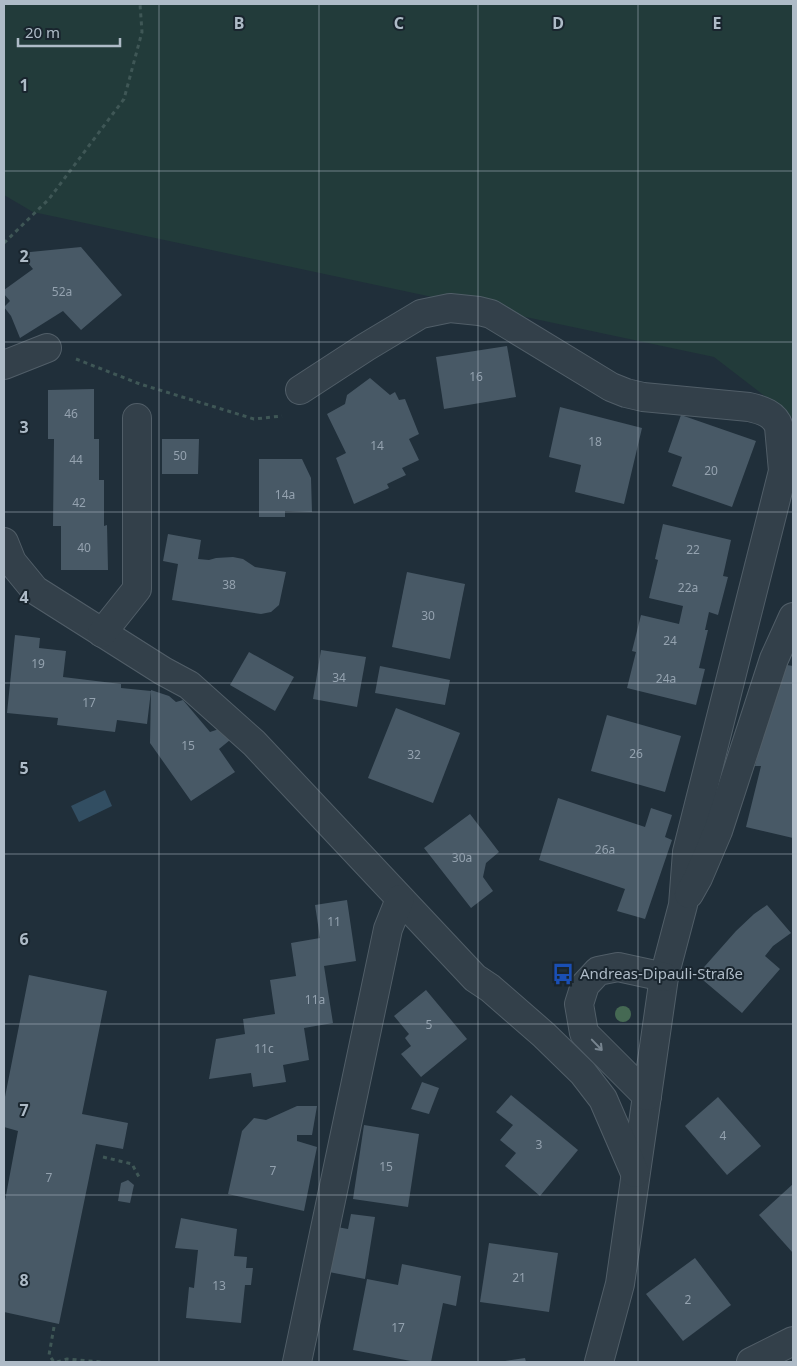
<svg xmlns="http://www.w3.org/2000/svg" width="797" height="1366" viewBox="0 0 797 1366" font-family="'Noto Sans',sans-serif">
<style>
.green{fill:#223b3a}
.water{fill:#324e62}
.building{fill:#485966}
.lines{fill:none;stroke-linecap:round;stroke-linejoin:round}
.minor-casing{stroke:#515e68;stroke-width:30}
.path{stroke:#3f5756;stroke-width:3;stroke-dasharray:4 4;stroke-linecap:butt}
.minor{stroke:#33404a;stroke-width:28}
.tree{fill:#456953}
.oneway{stroke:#77848f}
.grid{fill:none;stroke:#aebbc7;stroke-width:1;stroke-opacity:0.55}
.labels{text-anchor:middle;stroke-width:4;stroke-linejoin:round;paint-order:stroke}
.number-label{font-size:12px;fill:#94a2af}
.poi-label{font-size:15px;fill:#aebbc7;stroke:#19252e;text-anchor:start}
.grid-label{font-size:16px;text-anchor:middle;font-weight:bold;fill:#aebbc7;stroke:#19252e;stroke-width:4;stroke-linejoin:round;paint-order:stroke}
</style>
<rect width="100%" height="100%" fill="#202f3a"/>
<path class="green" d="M4 4H793V418L714 357 33 212 4 195Z"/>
<path class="water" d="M105 790 112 806 79 822 71 806Z"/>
<g class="building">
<path d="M81 247 122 295 81 330 63 311 20 338 11 316 4 307 10 301 4 294V290L33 269 20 253Z"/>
<path d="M507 346 516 397 444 409 436 357Z"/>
<path d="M370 378 390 395 395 392 399 400 405 399 419 434 409 439 419 460 402 468 406 475 387 484 389 488 354 504 336 458 346 453 327 414 345 404 347 395Z"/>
<path d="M94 389V439H99V480H104V526L107 525 108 570H61V526H53L54 439H48V390Z"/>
<path d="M560 407 642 428 624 504 575 492 581 465 549 457Z"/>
<path d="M681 415 756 441 732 507 672 486 682 457 668 452Z"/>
<path d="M162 439H199L198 474H162Z"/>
<path d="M259 459H302L311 478 312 512 285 511V517H259Z"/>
<path d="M663 524 731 540 723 576 728 577 718 615 709 612 705 630H708L699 668 705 669 696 705 627 688 636 652 632 651 641 615 679 624 683 606 649 598 658 560 655 559Z"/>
<path d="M168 534 201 540 198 559 209 560 216 558 233 557 243 559 255 567 286 572 279 605 271 612 261 614 172 600 178 564 163 561Z"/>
<path d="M407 572 465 584 450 659 392 647Z"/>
<path d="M15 635 40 638 39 648 66 651 63 677 121 684V688L151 691 147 724 117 720 115 732 57 725 58 718 7 713Z"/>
<path d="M321 650 366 657 357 707 313 699Z"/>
<path d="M249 652 294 677 275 711 230 685Z"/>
<path d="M781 664 793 666V838L746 827 761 766H755Z"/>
<path d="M380 666 450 680 445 705 375 693Z"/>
<path d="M151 690 169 696 176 702 183 700 210 732 222 728 230 740 219 749 235 772 191 801 150 743Z"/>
<path d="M396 708 460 733 433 803 368 778Z"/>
<path d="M607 715 681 736 665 792 591 771Z"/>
<path d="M558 798 645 827 651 808 672 815 665 837 672 840 645 919 617 911 625 889 539 860Z"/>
<path d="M470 814 499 852 486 863 483 877 493 891 471 908 424 848Z"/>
<path d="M347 900 356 961 324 966 333 1023 304 1028 309 1060 283 1065 286 1082 253 1087 251 1073 209 1079 216 1039 245 1034 243 1019 275 1014 270 980 296 976 291 943 320 938 315 905Z"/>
<path d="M767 905 791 933 773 946 765 956 780 969 742 1013 697 975 736 931 754 914Z"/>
<path d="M29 975 107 991 82 1114 128 1123 123 1149 96 1144 59 1324 4 1312V1206L18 1131 4 1127V1102Z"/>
<path d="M426 990 467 1039 421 1077 401 1054 411 1046 405 1038 409 1034 394 1016Z"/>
<path d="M422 1082 439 1088 429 1114 411 1109Z"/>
<path d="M511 1095 578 1150 540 1196 505 1166 516 1153 500 1140 513 1125 496 1112Z"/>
<path d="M718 1097 761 1146 727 1175 685 1126Z"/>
<path d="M297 1106H317L312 1135H297V1141L317 1147 304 1211 228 1194 242 1131 254 1118 266 1120Z"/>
<path d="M364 1125 419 1134 408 1207 353 1199Z"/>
<path d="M128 1180 134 1185 130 1203 118 1201 121 1183Z"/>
<path d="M793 1184V1253L759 1215Z"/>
<path d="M351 1214 375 1217 365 1279 329 1272 337 1227 348 1229Z"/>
<path d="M181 1218 237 1229 234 1256 247 1257 246 1268H253L251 1285H245L241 1323 186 1318 189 1287 194 1288 198 1250 175 1248Z"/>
<path d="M489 1243 558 1253 549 1312 480 1302Z"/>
<path d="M695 1258 731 1305 683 1341 646 1294Z"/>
<path d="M402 1264 461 1276 456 1306 443 1303 431 1362H416L353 1350 367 1279 398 1285Z"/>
<path d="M525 1358 526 1362H505V1361Z"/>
</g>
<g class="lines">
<g class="minor-casing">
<g id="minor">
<path d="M4 365 47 348"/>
<path d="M300 390 366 347 421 314 450 308 479 311 491 314 611 387 626 393 643 397 749 407C762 410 775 414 779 427L783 471 687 852 683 905 664 977 620 1284 599 1362"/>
<path d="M4 542 12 562 35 590 163 671 189 685 254 743 475 978 490 988 544 1035 583 1073 603 1099 635 1173"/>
<path d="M102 633 137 589V418"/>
<path d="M689 894 698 878 718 831 774 659 793 617"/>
<path d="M647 1096 584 1033 579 1004 585 985 598 971 618 967 664 977"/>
<path d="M297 1362 388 929 400 899"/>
<path d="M751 1362 793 1341"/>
</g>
</g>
<g class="path">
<path d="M4 243 49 199 124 99 142 32 140 4"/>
<path d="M76 359 140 384 254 419 282 416"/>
<path d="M103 1157 132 1164 139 1177"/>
<path d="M54 1327 49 1355 54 1362"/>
<path d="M57 1362 67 1359 101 1362"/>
</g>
<use href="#minor" class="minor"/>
</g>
<circle class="tree" cx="623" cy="1014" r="8"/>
<defs><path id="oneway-shaft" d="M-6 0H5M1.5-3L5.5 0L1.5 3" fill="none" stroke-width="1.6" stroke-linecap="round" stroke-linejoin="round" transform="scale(1.25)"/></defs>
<use class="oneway" href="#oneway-shaft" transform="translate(597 1045) rotate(46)"/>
<path class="grid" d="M159 4V1362M319 4V1362M478 4V1362M638 4V1362M4 171H793M4 342H793M4 512H793M4 683H793M4 854H793M4 1024H793M4 1195H793"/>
<defs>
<g id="bus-bare" transform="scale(1.725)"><path d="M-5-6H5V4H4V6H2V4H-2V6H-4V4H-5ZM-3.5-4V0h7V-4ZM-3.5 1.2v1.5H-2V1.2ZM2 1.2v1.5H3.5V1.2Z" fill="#1a4fb4" stroke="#19252e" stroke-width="2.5" paint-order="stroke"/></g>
</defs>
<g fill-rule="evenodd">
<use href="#bus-bare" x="563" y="974"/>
</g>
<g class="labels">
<g class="number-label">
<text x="62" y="296">52a</text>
<text x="476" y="381">16</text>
<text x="71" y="418">46</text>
<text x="595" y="446">18</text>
<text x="377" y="450">14</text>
<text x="180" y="460">50</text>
<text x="76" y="464">44</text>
<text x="711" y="475">20</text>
<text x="285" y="499">14a</text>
<text x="79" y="507">42</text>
<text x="84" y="552">40</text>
<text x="693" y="554">22</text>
<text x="229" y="589">38</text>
<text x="688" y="592">22a</text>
<text x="428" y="620">30</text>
<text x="670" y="645">24</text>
<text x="38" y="668">19</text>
<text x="339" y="682">34</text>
<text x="666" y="683">24a</text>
<text x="89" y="707">17</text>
<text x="188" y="750">15</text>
<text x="636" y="758">26</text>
<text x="414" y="759">32</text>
<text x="605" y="854">26a</text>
<text x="462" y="862">30a</text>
<text x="334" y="926">11</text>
<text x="315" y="1004">11a</text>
<text x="429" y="1029">5</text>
<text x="264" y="1053">11c</text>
<text x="723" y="1140">4</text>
<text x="539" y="1149">3</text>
<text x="386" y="1171">15</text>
<text x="273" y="1175">7</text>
<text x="49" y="1182">7</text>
<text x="519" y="1282">21</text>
<text x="219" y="1290">13</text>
<text x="688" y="1304">2</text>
<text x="398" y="1332">17</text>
</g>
<g class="poi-label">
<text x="580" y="979">Andreas-Dipauli-Straße</text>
</g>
</g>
<g class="grid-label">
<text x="239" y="29">B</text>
<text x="399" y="29">C</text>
<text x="558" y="29">D</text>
<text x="717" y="29">E</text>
<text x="24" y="91">1</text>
<text x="24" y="262">2</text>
<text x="24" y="433">3</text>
<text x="24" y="603">4</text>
<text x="24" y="774">5</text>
<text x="24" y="945">6</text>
<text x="24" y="1116">7</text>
<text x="24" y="1286">8</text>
</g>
<rect width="797" height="1366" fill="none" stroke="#aebbc7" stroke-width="10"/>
<path d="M18 38v8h102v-8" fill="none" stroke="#aebbc7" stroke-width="2.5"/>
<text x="25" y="38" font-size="15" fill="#aebbc7" stroke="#19252e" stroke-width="4" paint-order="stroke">20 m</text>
</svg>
